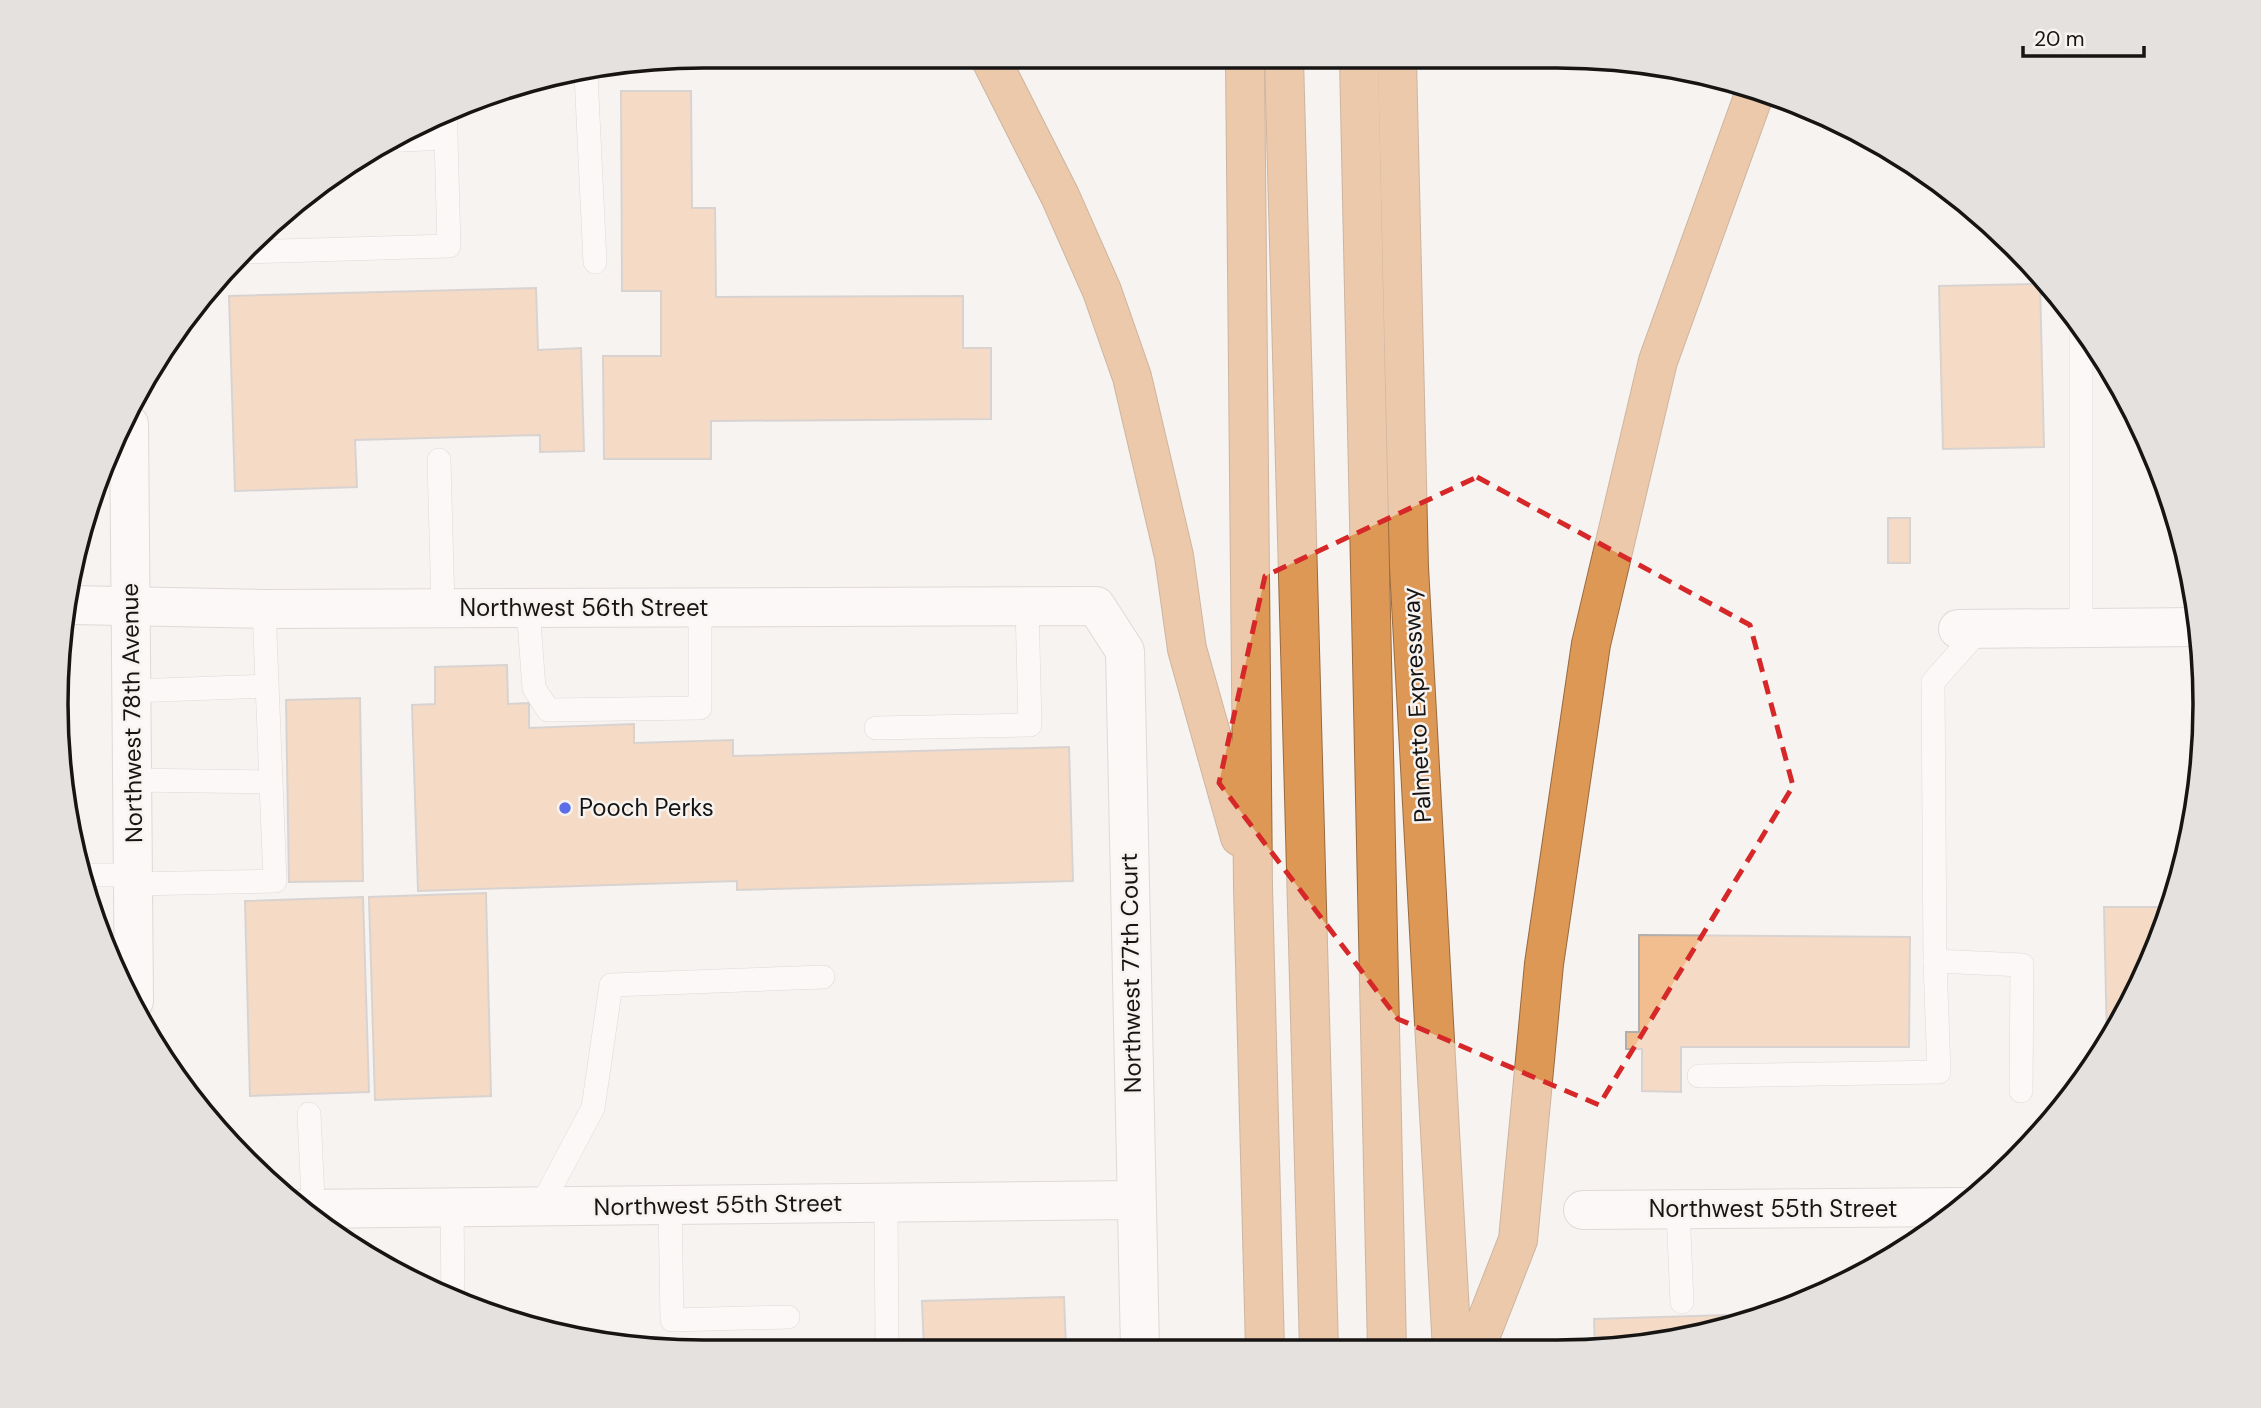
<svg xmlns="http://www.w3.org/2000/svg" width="2261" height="1408" viewBox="0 0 2261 1408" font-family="'DM Sans',sans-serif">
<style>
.building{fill:#f2be90;stroke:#b2aeac;stroke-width:2}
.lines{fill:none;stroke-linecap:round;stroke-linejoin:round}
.service-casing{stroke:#c0bcba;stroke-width:24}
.minor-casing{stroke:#c0bcba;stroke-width:40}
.motorway-casing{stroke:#986a3f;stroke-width:40}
.service{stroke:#fff;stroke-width:23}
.minor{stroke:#fff;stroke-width:38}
.motorway{stroke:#de9856;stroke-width:38}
.marked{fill:none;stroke:#d62828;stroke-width:5;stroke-dasharray:14 9;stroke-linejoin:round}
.poi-dot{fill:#5b6ee5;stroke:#f7f3f0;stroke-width:2.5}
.labels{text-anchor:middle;stroke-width:5;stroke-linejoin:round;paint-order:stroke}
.street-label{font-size:24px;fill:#161514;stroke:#f7f3f0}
.poi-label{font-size:24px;fill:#161514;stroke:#f7f3f0;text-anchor:start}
.rim{fill:none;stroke:#161514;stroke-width:3.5}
</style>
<rect width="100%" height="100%" fill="#f7f3f0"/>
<g class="building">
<path d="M621 91H691L692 208H715L716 297 963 296V348H991V419L711 421V459H604L603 356H661V291H622Z"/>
<path d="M2040 284 2044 447 1943 449 1939 286Z"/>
<path d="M536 288 538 350 581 348 584 451 540 452V435L355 440 357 487 235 491 229 296Z"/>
<rect x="1888" y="518" width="22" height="45"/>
<path d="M507 665 508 704 529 703V728L634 724V743L733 740V756L1069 747 1073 881 737 890V881L418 891 412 705 435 704V667Z"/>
<path d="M360 698 363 881 289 882 286 700Z"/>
<path d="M486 893 491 1096 375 1100 369 897Z"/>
<path d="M363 897 369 1092 250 1096 245 901Z"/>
<path d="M2104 907H2170L2138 990 2107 1041Z"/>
<path d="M1639 935 1910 937 1909 1047H1681V1092L1642 1091V1049H1626V1032H1639Z"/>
<path d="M1064 1297 1066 1348H924L922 1301Z"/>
<path d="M1763 1314 1725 1330 1595 1351 1594 1319Z"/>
</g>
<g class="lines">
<g class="service-casing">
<g id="service">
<path d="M586 75 595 262"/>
<path d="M403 140 446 138V117"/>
<path d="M248 252 449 246 446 138"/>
<path d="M2081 328V628"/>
<path d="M439 460 443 608"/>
<path d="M528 608 534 688 548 710 700 708V608"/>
<path d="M1980 629 1933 682 1935 961 2022 965 2021 1091"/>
<path d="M131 691 267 686"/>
<path d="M876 728 1030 725 1027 606"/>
<path d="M133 780 270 782"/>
<path d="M84 875H133"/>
<path d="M133 884 275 881 264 609"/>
<path d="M1699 1076 1939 1072 1935 961"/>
<path d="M309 1114 314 1221"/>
<path d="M886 1203 887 1348"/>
<path d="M670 1205 672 1320 788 1317"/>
<path d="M541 1206 593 1108 611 985 823 977"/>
<path d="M452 1207 453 1301"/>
<path d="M1678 1210 1682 1302"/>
</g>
</g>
<g class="minor-casing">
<g id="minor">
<path d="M129 424 134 1001"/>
<path d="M72 605 264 609 1096 606 1125 651 1140 1349"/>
<path d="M1958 629 2200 627"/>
<path d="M301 1209 1136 1200"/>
<path d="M1583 1210 1962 1207"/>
</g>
</g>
<g class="motorway-casing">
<g id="motorway">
<path d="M990 58 1060 196 1102 291 1132 377 1174 556 1187 649 1240 837"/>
<path d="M1245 59 1253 887 1265 1349"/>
<path d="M1284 59 1319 1349"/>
<path d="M1359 60 1387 1350"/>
<path d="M1397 60 1409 567 1452 1350"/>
<path d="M1475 1350 1518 1240 1544 964 1591 644 1658 361 1755 92"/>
</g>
</g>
<use href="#service" class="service"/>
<use href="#minor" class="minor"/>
<use href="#motorway" class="motorway"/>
</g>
<path d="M0 0H2261V1408H0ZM1477 477 1750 625 1793 786 1599 1105 1398 1019 1219 783 1265 576Z" fill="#f7f3f0" fill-opacity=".55" fill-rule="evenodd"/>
<path class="marked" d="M1477 477 1750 625 1793 786 1599 1105 1398 1019 1219 783 1265 576Z"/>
<circle class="poi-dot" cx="565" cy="808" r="7"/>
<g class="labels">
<g class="street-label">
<text x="584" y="616">Northwest 56th Street</text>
<text transform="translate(1417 705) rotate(-93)" y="8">Palmetto Expressway</text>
<text transform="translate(132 713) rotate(-91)" y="8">Northwest 78th Avenue</text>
<text transform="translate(1131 973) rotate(-91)" y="8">Northwest 77th Court</text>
<text transform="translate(718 1205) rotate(-1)" y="8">Northwest 55th Street</text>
<text x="1773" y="1217">Northwest 55th Street</text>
</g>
<g class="poi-label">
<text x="579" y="816">Pooch Perks</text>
</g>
</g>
<path d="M0 0H2261V1408H0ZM704 68H1557A636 636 0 0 1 2193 704V704A636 636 0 0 1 1557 1340H704A636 636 0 0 1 68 704V704A636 636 0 0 1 704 68Z" fill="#e5e1de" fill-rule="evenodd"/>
<path class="rim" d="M704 68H1557A636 636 0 0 1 2193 704V704A636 636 0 0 1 1557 1340H704A636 636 0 0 1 68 704V704A636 636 0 0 1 704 68Z"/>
<path d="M2023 46v10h121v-10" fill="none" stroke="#161514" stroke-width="3.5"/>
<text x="2034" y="46" font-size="21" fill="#161514" stroke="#f7f3f0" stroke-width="5" paint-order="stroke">20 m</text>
</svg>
